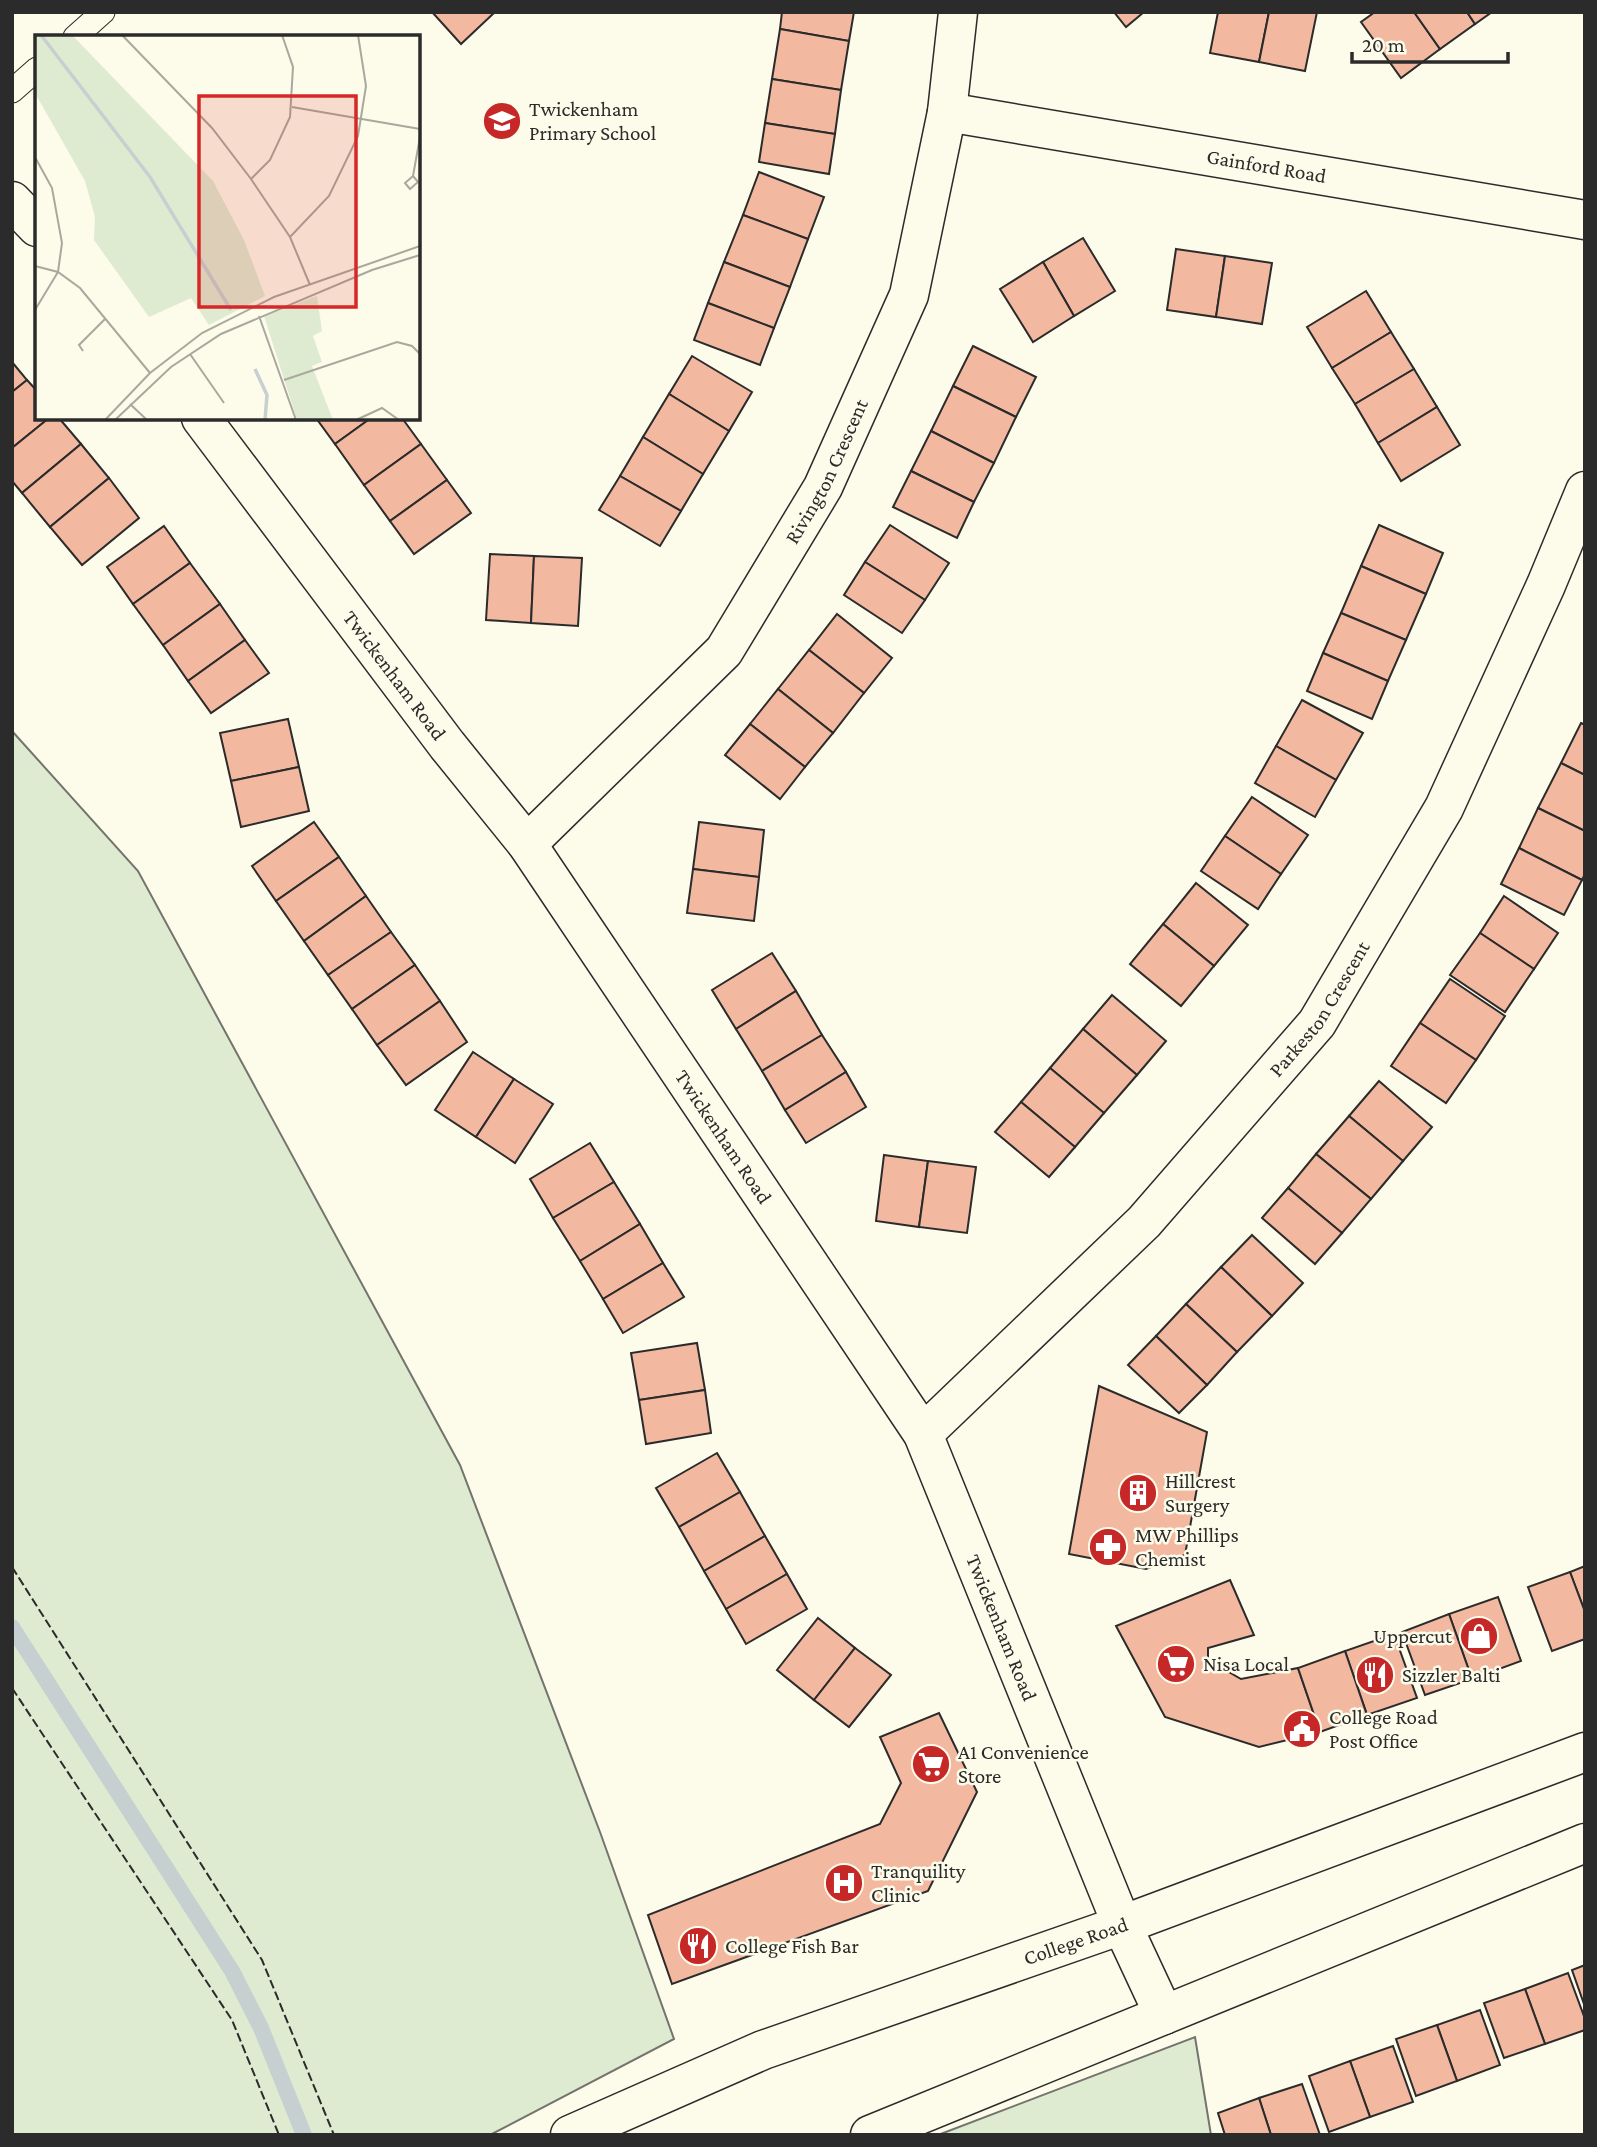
<svg xmlns="http://www.w3.org/2000/svg" width="1597" height="2147" viewBox="0 0 1597 2147" font-family="'Crimson Pro',serif">
<style>
.green{fill:#deebd1;stroke:#74746e;stroke-width:2}
.lines{fill:none;stroke-linecap:round;stroke-linejoin:round}
.stream{stroke:#c7d0d0;stroke-width:16}
.building{fill:#f2b8a0;stroke:#2b2b2b;stroke-width:2}
.lane-casing{stroke:#2b2b2b;stroke-width:25}
.street-casing{stroke:#2b2b2b;stroke-width:41}
.primary-casing{stroke:#2b2b2b;stroke-width:41}
.lane{stroke:#fdfbea;stroke-width:23}
.street{stroke:#fdfbea;stroke-width:38}
.primary{stroke:#fdfbea;stroke-width:38}
.fence{stroke:#2b2b2b;stroke-width:2;stroke-dasharray:9 3.5;stroke-linecap:butt}
.labels{text-anchor:middle;stroke-width:5;stroke-linejoin:round;paint-order:stroke}
.poi-label{font-size:21px;fill:#2b2b2b;stroke:#fdfbea;text-anchor:start}
.street-label{font-size:21px;fill:#2b2b2b;stroke:#fdfbea}
.inset-river{fill:none;stroke:#c7d0d0;stroke-width:3.5}
.inset-road{fill:none;stroke:#a9a89e;stroke-width:2}
.view{fill:#d62828;fill-opacity:0.15;stroke:#d62828;stroke-width:3.5}
.inset-edge{fill:none;stroke:#2b2b2b;stroke-width:3.5}
</style>
<rect width="100%" height="100%" fill="#fdfbea"/>
<g class="green">
<path d="M12 731 138 871 460 1465 600 1832 674 2039 490 2135H12Z"/>
<path d="M1195 2037 1211 2135H938Z"/>
</g>
<g class="lines">
<path class="stream" d="M12 1627 232 1971 261 2028 304 2135"/>
</g>
<g class="building">
<path d="M432 12H495L461 44Z"/>
<path d="M782 12H854L849 41 780 29Z"/>
<path d="M1114 12H1144L1126 27Z"/>
<path d="M1218 12H1269L1259 62 1210 53Z"/>
<path d="M1269 12H1317L1305 71 1259 62Z"/>
<path d="M1375 12H1414L1440 49 1401 78 1361 22Z"/>
<path d="M1414 12H1467L1475 24 1440 49Z"/>
<path d="M1467 12H1492L1475 24Z"/>
<path d="M780 29 849 41 841 90 772 79Z"/>
<path d="M772 79 841 90 835 134 765 123Z"/>
<path d="M765 123 835 134 829 174 759 162Z"/>
<path d="M759 172 824 197 808 239 743 215Z"/>
<path d="M743 215 808 239 790 287 724 262Z"/>
<path d="M1083 238 1115 291 1074 316 1043 262Z"/>
<path d="M1176 249 1225 256 1216 317 1167 310Z"/>
<path d="M1225 256 1272 263 1262 324 1216 317Z"/>
<path d="M724 262 790 287 774 328 708 303Z"/>
<path d="M1043 262 1074 316 1033 342 1000 289Z"/>
<path d="M1366 291 1391 332 1332 368 1307 327Z"/>
<path d="M708 303 774 328 760 365 694 340Z"/>
<path d="M1391 332 1414 369 1355 404 1332 368Z"/>
<path d="M973 346 1036 377 1016 417 953 386Z"/>
<path d="M692 356 752 392 729 431 669 394Z"/>
<path d="M12 362 27 380 12 392Z"/>
<path d="M1414 369 1437 407 1378 443 1355 404Z"/>
<path d="M27 380 37 391V418H49L12 448V392Z"/>
<path d="M953 386 1016 417 994 463 931 431Z"/>
<path d="M669 394 729 431 703 474 643 437Z"/>
<path d="M1437 407 1460 445 1401 481 1378 443Z"/>
<path d="M49 418H59L81 444 22 493 12 481V448Z"/>
<path d="M316 418H371L335 444Z"/>
<path d="M371 418H402L421 444 364 485 335 444Z"/>
<path d="M931 431 994 463 974 502 911 471Z"/>
<path d="M643 437 703 474 681 511 620 476Z"/>
<path d="M81 444 109 478 50 527 22 493Z"/>
<path d="M421 444 447 480 390 521 364 485Z"/>
<path d="M911 471 974 502 957 538 893 507Z"/>
<path d="M620 476 681 511 660 546 599 510Z"/>
<path d="M109 478 139 518 82 565 50 527Z"/>
<path d="M447 480 471 513 414 554 390 521Z"/>
<path d="M890 525 949 563 925 600 865 562Z"/>
<path d="M1379 525 1443 553 1426 594 1361 566Z"/>
<path d="M164 526 190 563 133 604 107 567Z"/>
<path d="M490 554 534 556 531 623 486 620Z"/>
<path d="M534 556 582 558 578 626 531 623Z"/>
<path d="M865 562 925 600 902 633 844 595Z"/>
<path d="M190 563 220 604 163 645 133 604Z"/>
<path d="M1361 566 1426 594 1406 640 1341 613Z"/>
<path d="M220 604 245 640 188 681 163 645Z"/>
<path d="M1341 613 1406 640 1388 681 1323 653Z"/>
<path d="M837 614 892 658 864 693 809 650Z"/>
<path d="M245 640 269 673 211 713 188 681Z"/>
<path d="M809 650 864 693 833 733 778 689Z"/>
<path d="M1323 653 1388 681 1372 719 1307 691Z"/>
<path d="M778 689 833 733 805 767 750 724Z"/>
<path d="M1302 700 1363 733 1336 780 1276 746Z"/>
<path d="M288 719 299 767 231 781 220 733Z"/>
<path d="M1581 723 1585 725V775L1561 763Z"/>
<path d="M750 724 805 767 780 799 725 755Z"/>
<path d="M1276 746 1336 780 1315 817 1255 783Z"/>
<path d="M1561 763 1585 775V831L1538 808Z"/>
<path d="M299 767 309 811 241 827 231 781Z"/>
<path d="M1252 797 1308 835 1281 874 1225 836Z"/>
<path d="M1538 808 1585 831V874L1582 880 1519 848Z"/>
<path d="M314 822 339 857 276 901 252 866Z"/>
<path d="M699 822 764 830 759 877 693 869Z"/>
<path d="M1225 836 1281 874 1258 909 1201 871Z"/>
<path d="M1519 848 1582 880 1564 915 1501 884Z"/>
<path d="M339 857 366 896 304 941 276 901Z"/>
<path d="M693 869 759 877 754 921 687 913Z"/>
<path d="M1196 883 1248 925 1214 966 1163 924Z"/>
<path d="M366 896 391 932 328 975 304 941Z"/>
<path d="M1504 896 1558 933 1534 969 1480 933Z"/>
<path d="M1163 924 1214 966 1181 1006 1130 964Z"/>
<path d="M391 932 415 965 352 1009 328 975Z"/>
<path d="M1480 933 1534 969 1505 1012 1450 975Z"/>
<path d="M772 953 796 991 736 1029 712 990Z"/>
<path d="M415 965 440 1001 377 1045 352 1009Z"/>
<path d="M1450 979 1505 1016 1476 1060 1420 1023Z"/>
<path d="M796 991 822 1035 762 1071 736 1029Z"/>
<path d="M1112 995 1166 1041 1137 1075 1083 1029Z"/>
<path d="M440 1001 467 1042 406 1085 377 1045Z"/>
<path d="M1420 1023 1476 1060 1446 1103 1391 1066Z"/>
<path d="M1083 1029 1137 1075 1104 1113 1050 1068Z"/>
<path d="M822 1035 846 1072 785 1110 762 1071Z"/>
<path d="M473 1052 514 1079 476 1137 435 1110Z"/>
<path d="M1050 1068 1104 1113 1075 1147 1021 1102Z"/>
<path d="M846 1072 866 1107 806 1143 785 1110Z"/>
<path d="M514 1079 553 1104 515 1163 476 1137Z"/>
<path d="M1379 1081 1432 1127 1403 1161 1349 1116Z"/>
<path d="M1021 1102 1075 1147 1049 1177 995 1132Z"/>
<path d="M1349 1116 1403 1161 1371 1199 1316 1154Z"/>
<path d="M590 1143 614 1182 553 1218 530 1179Z"/>
<path d="M1316 1154 1371 1199 1342 1233 1288 1188Z"/>
<path d="M884 1155 928 1161 919 1227 876 1221Z"/>
<path d="M928 1161 976 1167 967 1233 919 1227Z"/>
<path d="M614 1182 640 1224 580 1261 553 1218Z"/>
<path d="M1288 1188 1342 1233 1315 1264 1262 1218Z"/>
<path d="M640 1224 663 1263 603 1299 580 1261Z"/>
<path d="M1252 1235 1303 1283 1272 1316 1221 1267Z"/>
<path d="M663 1263 684 1297 623 1333 603 1299Z"/>
<path d="M1221 1267 1272 1316 1237 1352 1186 1304Z"/>
<path d="M1186 1304 1237 1352 1207 1385 1156 1336Z"/>
<path d="M1156 1336 1207 1385 1179 1413 1128 1365Z"/>
<path d="M697 1343 705 1390 639 1400 631 1353Z"/>
<path d="M1099 1386 1207 1432 1185 1555 1146 1569 1069 1554Z"/>
<path d="M705 1390 711 1433 646 1444 639 1400Z"/>
<path d="M717 1453 740 1492 679 1527 656 1488Z"/>
<path d="M740 1492 765 1536 704 1571 679 1527Z"/>
<path d="M765 1536 787 1574 726 1609 704 1571Z"/>
<path d="M1585 1566V1612L1570 1572Z"/>
<path d="M1570 1572 1585 1612V1639L1552 1651 1528 1587Z"/>
<path d="M787 1574 807 1609 746 1644 726 1609Z"/>
<path d="M1230 1580 1254 1635 1208 1648V1660L1241 1679 1298 1668 1320 1732 1259 1747 1165 1717 1116 1626Z"/>
<path d="M1498 1597 1521 1661 1472 1679 1449 1614Z"/>
<path d="M1449 1614 1472 1679 1425 1695 1402 1632Z"/>
<path d="M818 1618 855 1648 814 1700 777 1670Z"/>
<path d="M1394 1634 1417 1698 1367 1715 1345 1651Z"/>
<path d="M855 1648 891 1675 849 1727 814 1700Z"/>
<path d="M1345 1651 1367 1715 1320 1732 1298 1668Z"/>
<path d="M939 1713 977 1792 928 1891 672 1984 648 1915 880 1824 901 1783 880 1737Z"/>
<path d="M1585 1965V2007L1572 1970Z"/>
<path d="M1568 1973 1585 2019V2030L1545 2044 1525 1989Z"/>
<path d="M1525 1989 1545 2044 1504 2058 1484 2003Z"/>
<path d="M1480 2010 1500 2065 1457 2081 1437 2025Z"/>
<path d="M1437 2025 1457 2081 1416 2096 1396 2039Z"/>
<path d="M1393 2046 1413 2102 1370 2117 1350 2061Z"/>
<path d="M1350 2061 1370 2117 1329 2132 1309 2076Z"/>
<path d="M1302 2084 1320 2135H1271L1259 2098Z"/>
<path d="M1259 2098 1271 2135H1225L1218 2113Z"/>
</g>
<g class="lines">
<g class="lane-casing">
<g id="lane">
<path d="M75 37 103 12"/>
<path d="M12 91 37 69"/>
</g>
</g>
<g class="street-casing">
<g id="street">
<path id="s1" d="M947 112 1585 220"/>
<path d="M12 201 37 227"/>
<path id="s2" d="M201 418 447 745 527 844 923 1434 1122 1925"/>
<path id="s3" d="M527 844 724 651 823 487 909 295 947 112 958 12"/>
<path id="s4" d="M923 1434 1144 1222 1317 1023 1444 808 1546 585 1585 491"/>
</g>
</g>
<g class="primary-casing">
<g id="primary">
<path d="M1122 1925 1164 2015"/>
<path id="s5" d="M570 2135 763 2050 1122 1925 1585 1752"/>
<path d="M870 2135 1585 1843"/>
</g>
</g>
<use href="#lane" class="lane"/>
<use href="#street" class="street"/>
<use href="#primary" class="primary"/>
<g class="fence">
<path d="M12 1567 262 1960 334 2135"/>
<path d="M12 1688 232 2020 279 2135"/>
</g>
</g>
<defs>
<g id="school-disc" transform="scale(2.0125)"><circle r="9.5" fill="#c62828" stroke="#fdfbea"/><path d="M0-5L7-2L0 1L-7-2ZM-4 1L0 2.5L4 1V4Q0 6-4 4Z" fill="#fff"/></g>
<g id="building-disc" transform="scale(2.0125)"><circle r="9.5" fill="#c62828" stroke="#fdfbea"/><path d="M-4-6H4V6H1V3H-1V6H-4ZM-2.5-4.3h1.7v1.8h-1.7ZM.8-4.3h1.7v1.8H.8ZM-2.5-1h1.7V.8h-1.7ZM.8-1h1.7V.8H.8Z" fill="#fff"/></g>
<g id="pharmacy-disc" transform="scale(2.0125)"><circle r="9.5" fill="#c62828" stroke="#fdfbea"/><path d="M-2-6h4v4h4v4h-4v4h-4v-4h-4v-4h4Z" fill="#fff"/></g>
<g id="shop-disc" transform="scale(2.0125)"><circle r="9.5" fill="#c62828" stroke="#fdfbea"/><path d="M-5-2.5h2.3a2.7 3.5 0 0 1 5.4 0H5L5.5 6h-11ZM-1.5-2.5h3a1.5 2.3 0 0 0-3 0Z" fill="#fff"/></g>
<g id="supermarket-disc" transform="scale(2.0125)"><circle r="9.5" fill="#c62828" stroke="#fdfbea"/><path d="M-6-5.5h2.5l.6 2H6L4.5 2H-2.5L-4.4-4H-6ZM-1.5 3.2a1.3 1.3 0 1 0 .1 0ZM3 3.2a1.3 1.3 0 1 0 .1 0Z" fill="#fff"/></g>
<g id="restaurant-disc" transform="scale(2.0125)"><circle r="9.5" fill="#c62828" stroke="#fdfbea"/><path d="M-5-6h1v4h1v-4h1v4h1v-4h1v5L-1.5 .5V6h-2V.5L-5-1ZM5-6V6H3V1.5H1.5Q1.5-4 5-6Z" fill="#fff"/></g>
<g id="civic-disc" transform="scale(2.0125)"><circle r="9.5" fill="#c62828" stroke="#fdfbea"/><path d="M-.6-6.5H3V-4.5H.6V-3L4-1V1h2V6H-6V1h2V-1L-.6-3ZM-1.2 2.5V6h2.4V2.5Z" fill="#fff"/></g>
<g id="hospital-disc" transform="scale(2.0125)"><circle r="9.5" fill="#c62828" stroke="#fdfbea"/><path d="M-5-5h3v3.5h4V-5h3V5h-3V1.5h-4V5h-3Z" fill="#fff"/></g>
</defs>
<g fill-rule="evenodd">
<use href="#school-disc" x="502" y="121"/>
<use href="#building-disc" x="1138" y="1493"/>
<use href="#pharmacy-disc" x="1108" y="1547"/>
<use href="#shop-disc" x="1479" y="1636"/>
<use href="#supermarket-disc" x="1176" y="1664"/>
<use href="#restaurant-disc" x="1375" y="1675"/>
<use href="#civic-disc" x="1302" y="1729"/>
<use href="#supermarket-disc" x="931" y="1764"/>
<use href="#hospital-disc" x="844" y="1883"/>
<use href="#restaurant-disc" x="698" y="1946"/>
</g>
<g class="labels">
<g class="poi-label">
<text x="529" y="116">Twickenham<tspan x="529" dy="24">Primary School</tspan></text>
<text x="1165" y="1488">Hillcrest<tspan x="1165" dy="24">Surgery</tspan></text>
<text x="1135" y="1542">MW Phillips<tspan x="1135" dy="24">Chemist</tspan></text>
<text x="1452" y="1643" text-anchor="end">Uppercut</text>
<text x="1203" y="1671">Nisa Local</text>
<text x="1402" y="1682">Sizzler Balti</text>
<text x="1329" y="1724">College Road<tspan x="1329" dy="24">Post Office</tspan></text>
<text x="958" y="1759">A1 Convenience<tspan x="958" dy="24">Store</tspan></text>
<text x="871" y="1878">Tranquility<tspan x="871" dy="24">Clinic</tspan></text>
<text x="725" y="1953">College Fish Bar</text>
</g>
<g class="street-label">
<text dy="7" stroke="none"><textPath href="#s1" startOffset="324">Gainford Road</textPath></text>
<text dy="7" stroke="none"><textPath href="#s3" startOffset="483">Rivington Crescent</textPath></text>
<text dy="7" stroke="none"><textPath href="#s2" startOffset="322">Twickenham Road</textPath></text>
<text dy="7" stroke="none"><textPath href="#s4" startOffset="583">Parkeston Crescent</textPath></text>
<text dy="7" stroke="none"><textPath href="#s2" startOffset="889">Twickenham Road</textPath></text>
<text dy="7" stroke="none"><textPath href="#s2" startOffset="1456">Twickenham Road</textPath></text>
<text dy="7" stroke="none"><textPath href="#s5" startOffset="542">College Road</textPath></text>
</g>
</g>
<g transform="translate(35 35)">
<rect width="385" height="385" fill="#fdfbea"/>
<path d="M0 0H37L178 146 209 205 230 261 174 290 156 263 114 282 59 205 60 182 50 146 0 58ZM282 261 287 296 278 301 287 327 277 331 298 385H262L229 281Z" fill="#deebd1"/>
<path class="inset-river" d="M6 0 115 142 196 275M220 334 232 360 230 385"/>
<path class="inset-road" d="M87 0 177 93 216 144 255 202 275 250M257 72 385 94M0 122 17 153 27 208 23 237 0 275M378 141 370 148 375 154 383 147 378 141 385 102M216 144 235 125 255 82 258 32 247 0M255 202 294 161 323 101 331 51 323 0M0 231 23 237 45 253 115 338M224 281 261 385M48 316 44 310 70 284M155 319 189 368M249 345 362 307 377 311 385 319M95 369 112 385M70 385 115 338 167 298 239 262 385 211M80 385 136 332 186 299 337 235 385 220M321 385 347 373 364 385"/>
<path class="view" d="M164 61H321V272H164Z"/>
<rect width="385" height="385" class="inset-edge"/>
</g>
<rect width="1597" height="2147" fill="none" stroke="#2b2b2b" stroke-width="28"/>
<path d="M1352 52v10h156v-10" fill="none" stroke="#2b2b2b" stroke-width="3.5"/>
<text x="1362" y="52" font-size="21" fill="#2b2b2b" stroke="#fdfbea" stroke-width="5" paint-order="stroke">20 m</text>
</svg>
